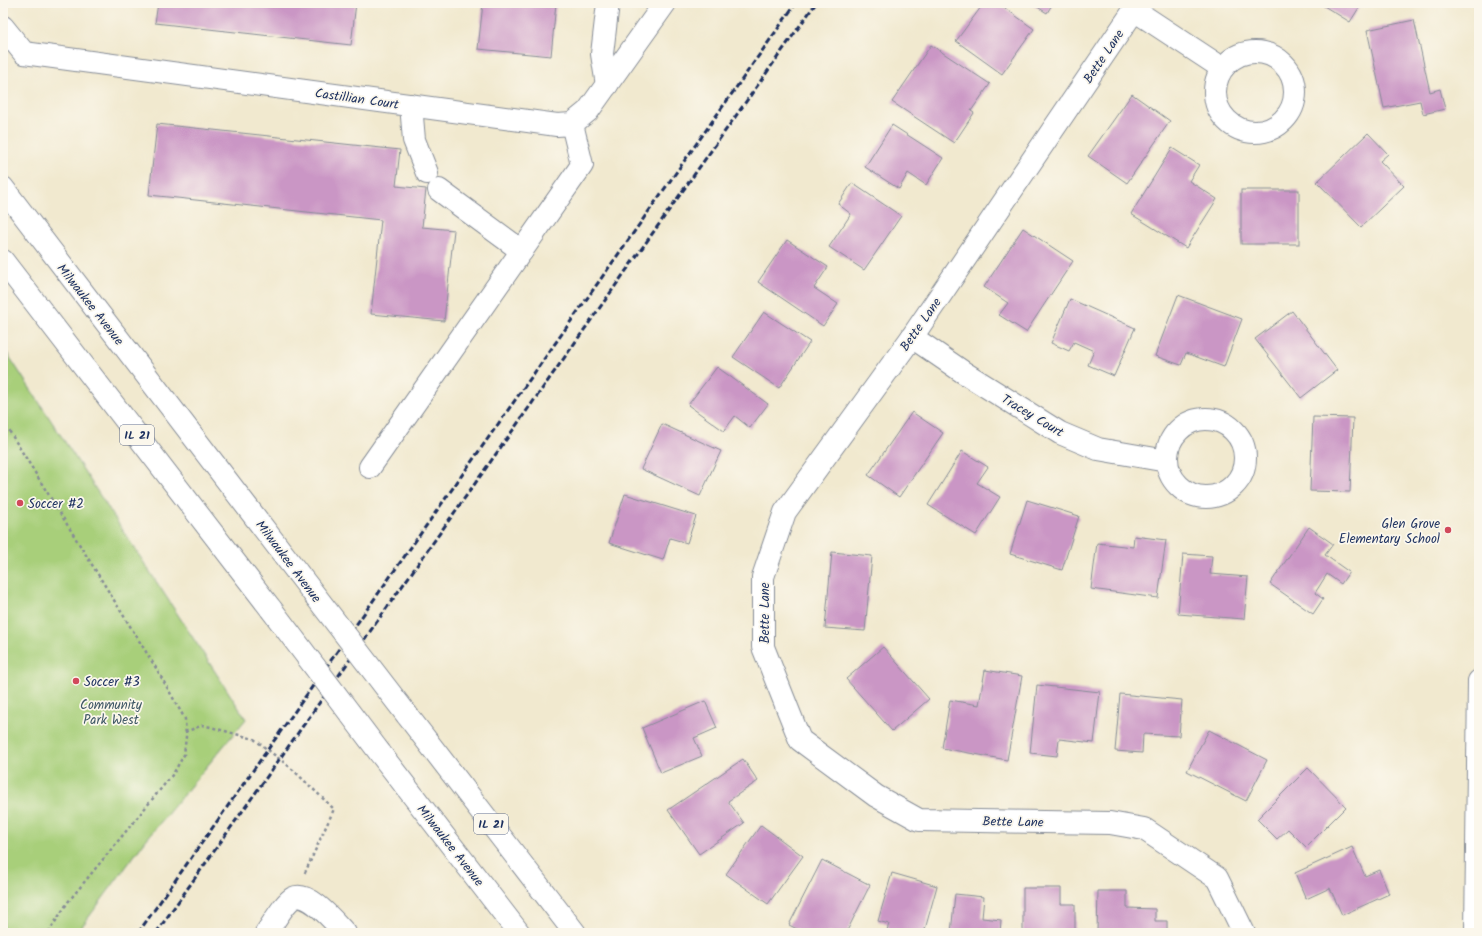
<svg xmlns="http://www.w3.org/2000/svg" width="1482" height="936" viewBox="0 0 1482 936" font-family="Kalam,sans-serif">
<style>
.green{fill:#a8cf7a;stroke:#627f6c}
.building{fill:#ca96c5}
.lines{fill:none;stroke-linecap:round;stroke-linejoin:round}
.minor-casing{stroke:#868c96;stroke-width:24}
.major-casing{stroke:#868c96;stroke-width:24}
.path{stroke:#868c96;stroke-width:2.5;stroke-dasharray:3 3;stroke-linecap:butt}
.minor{stroke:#fff;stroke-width:22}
.major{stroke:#fff;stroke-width:22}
.rail{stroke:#1b2f5e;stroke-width:3;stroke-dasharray:6 3;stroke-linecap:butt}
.major-bridge-casing{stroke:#868c96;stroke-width:24;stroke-linecap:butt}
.major-bridge{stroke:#fff;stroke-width:22}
.poi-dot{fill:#d1495b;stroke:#fbf7ec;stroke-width:1.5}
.labels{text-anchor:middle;stroke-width:3.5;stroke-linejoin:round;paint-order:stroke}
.shield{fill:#fbf7ec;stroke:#5e6b89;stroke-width:1}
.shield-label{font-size:12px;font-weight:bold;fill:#1b2f5e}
.street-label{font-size:13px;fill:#1b2f5e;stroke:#fbf7ec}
.poi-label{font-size:13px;fill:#1b2f5e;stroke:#fbf7ec;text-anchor:start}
.park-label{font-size:13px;fill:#3e5765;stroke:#fbf7ec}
</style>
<rect width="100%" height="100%" fill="#fbf7ec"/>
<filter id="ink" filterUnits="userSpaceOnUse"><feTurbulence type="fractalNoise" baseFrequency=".025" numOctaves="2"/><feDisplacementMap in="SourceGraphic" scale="8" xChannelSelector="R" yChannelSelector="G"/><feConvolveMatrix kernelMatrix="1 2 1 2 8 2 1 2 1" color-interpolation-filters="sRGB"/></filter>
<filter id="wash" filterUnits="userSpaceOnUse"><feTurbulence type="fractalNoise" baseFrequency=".012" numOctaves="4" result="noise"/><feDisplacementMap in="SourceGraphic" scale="16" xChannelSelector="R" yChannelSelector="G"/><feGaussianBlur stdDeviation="0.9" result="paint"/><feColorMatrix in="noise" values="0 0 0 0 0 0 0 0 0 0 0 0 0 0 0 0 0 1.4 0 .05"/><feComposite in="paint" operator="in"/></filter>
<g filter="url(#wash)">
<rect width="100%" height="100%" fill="#f1e9cf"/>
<path class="green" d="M3 347 246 719 146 840 77 933H3Z"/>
<g id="blocks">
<g class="building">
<path d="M158 3H356L351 45 155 23Z"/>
<path d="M483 3H556L551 56 478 49Z"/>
<path d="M984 3H998L1034 29 1002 74 956 41Z"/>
<path d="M1031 3H1053L1047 13Z"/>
<path d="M1319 3H1362L1350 22Z"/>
<path d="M1414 20 1430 92 1440 89 1445 109 1423 114 1420 101 1384 108 1367 30Z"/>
<path d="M931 45 990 84 971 111 974 113 954 143 892 102Z"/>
<path d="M1132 94 1170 121 1127 183 1088 156Z"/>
<path d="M157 124 400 150 396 186 426 189 422 227 454 230 444 321 371 314 381 220 149 195Z"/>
<path d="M892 125 943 158 926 185 908 173 899 189 865 167Z"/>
<path d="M1368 133 1388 154 1380 161 1404 186 1361 227 1317 182Z"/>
<path d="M1172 148 1199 165 1189 181 1217 199 1186 248 1131 214Z"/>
<path d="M852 183 901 216 864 270 829 247 851 214 838 204Z"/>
<rect x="1241" y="190" width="58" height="54"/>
<path d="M1023 228 1073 261 1026 332 999 315 1008 303 984 287Z"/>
<path d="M787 240 828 267 814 288 838 304 823 326 758 282Z"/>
<path d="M1178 295 1242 319 1224 367 1186 353 1181 365 1155 356Z"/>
<path d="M1070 299 1135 328 1114 376 1088 365 1094 351 1074 342 1069 351 1051 343Z"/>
<path d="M1292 311 1337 370 1301 398 1255 339Z"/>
<path d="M764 312 810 342 779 388 733 357Z"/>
<path d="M717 367 768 404 750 428 735 416 724 431 688 405Z"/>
<path d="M912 412 943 433 899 497 868 475Z"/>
<path d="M1313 417 1353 418 1350 492 1310 491Z"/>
<path d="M662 424 721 451 700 496 641 469Z"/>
<path d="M962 451 988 467 977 483 1000 497 976 535 928 505Z"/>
<path d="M625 494 696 516 687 543 670 538 663 560 609 543Z"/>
<path d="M1027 500 1079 516 1062 570 1010 554Z"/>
<path d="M1309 527 1333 544 1325 555 1349 572 1341 584 1327 574 1315 593 1323 599 1313 614 1270 584Z"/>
<path d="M1134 536 1166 540 1158 598 1091 589 1097 543 1133 547Z"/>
<path d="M832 552 872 556 865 631 825 628Z"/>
<path d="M1183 554 1212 556 1210 574 1248 577 1244 619 1178 614Z"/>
<path d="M883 647 929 699 892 731 846 679Z"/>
<path d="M985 670 1022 676 1007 760 942 748 950 700 979 705Z"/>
<path d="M1037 685 1100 692 1094 743 1059 739 1057 756 1030 753Z"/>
<path d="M1120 694 1182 700 1179 736 1143 734 1142 753 1115 751Z"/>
<path d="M705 701 717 728 694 738 702 756 661 773 642 728Z"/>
<path d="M1209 730 1267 760 1246 801 1187 771Z"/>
<path d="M743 759 758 781 728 801 744 823 699 854 668 810Z"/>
<path d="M1308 768 1346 807 1306 847 1288 829 1277 839 1257 819Z"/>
<path d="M761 825 803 856 768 904 726 874Z"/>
<path d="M1352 847 1365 876 1379 870 1389 894 1342 915 1330 888 1306 899 1295 873Z"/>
<path d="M822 860 870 885 846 933H805L789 925Z"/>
<path d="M892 873 937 886 924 933H886L889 924 878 921Z"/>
<path d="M1023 888H1061V904H1075V933H1023Z"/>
<path d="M1098 891H1127V908L1155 909V921H1167V933H1097Z"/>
<path d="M955 894 984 897 982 918 1001 920 1000 933H951Z"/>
</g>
</g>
</g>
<g filter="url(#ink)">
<use href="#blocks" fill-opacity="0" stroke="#868c96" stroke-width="1"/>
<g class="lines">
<g class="minor-casing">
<g id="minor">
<path d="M1139 3 912 337 785 512 763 577V647L800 740 876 796 919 820 1110 823 1144 829 1217 878 1244 933"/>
<path d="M1134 10 1222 68"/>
<path d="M3 27 24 53 557 125 572 124 588 111 665 3"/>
<circle cx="1255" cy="92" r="40"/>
<path d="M607 85 602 54 608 3"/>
<path d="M411 105 414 140 427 173"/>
<path d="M439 190 522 251"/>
<path d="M912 337 963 372 1060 433 1098 449 1167 461"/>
<circle cx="1206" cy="458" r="39"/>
<path d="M370 467 582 165 572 124"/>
<path d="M266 933C272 925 285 902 293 898 309 890 335 923 345 933"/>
<path d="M1476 933 1479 681"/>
</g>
</g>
<g class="major-casing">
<g id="major">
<path d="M3 188 297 572"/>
<path d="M3 261 271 609"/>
<path d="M407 715 575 933"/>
<path d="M380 753 519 933"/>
</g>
</g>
<g class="path">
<path d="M3 421 156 668 185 719 186 737 184 755 173 774 68 902 48 933"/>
<path d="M185 732 203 725 254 739 291 768 334 809 304 875"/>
</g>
<use href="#minor" class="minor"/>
<use href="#major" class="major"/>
<g class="rail">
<path d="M138 933 796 3"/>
<path d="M156 933 816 3"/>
</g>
<g class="major-bridge-casing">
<g id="major-bridge">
<path d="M297 572 407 715"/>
<path d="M271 609 380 753"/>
</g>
</g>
<use href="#major-bridge" class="major-bridge"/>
</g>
</g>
<g class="poi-dot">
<circle cx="20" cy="503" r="4"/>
<circle cx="1448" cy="530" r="4"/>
<circle cx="76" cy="681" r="4"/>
</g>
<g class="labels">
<g class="shield">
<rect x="120" y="425" width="34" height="20" rx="3"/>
<rect x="474" y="814" width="34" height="20" rx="3"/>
</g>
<g class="shield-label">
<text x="137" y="439">IL 21</text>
<text x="491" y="828">IL 21</text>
</g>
<g class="street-label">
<text transform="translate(1103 56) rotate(-56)" y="5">Bette Lane</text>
<text transform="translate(357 98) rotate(8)" y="5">Castillian Court</text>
<text transform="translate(91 304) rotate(52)" y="5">Milwaukee Avenue</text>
<text transform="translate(920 324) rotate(-55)" y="5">Bette Lane</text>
<text transform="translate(1033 415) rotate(31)" y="5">Tracey Court</text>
<text transform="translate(289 561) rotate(53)" y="5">Milwaukee Avenue</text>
<text transform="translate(764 613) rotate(-90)" y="5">Bette Lane</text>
<text transform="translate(1013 821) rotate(1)" y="5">Bette Lane</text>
<text transform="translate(451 845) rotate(52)" y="5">Milwaukee Avenue</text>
</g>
<g class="poi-label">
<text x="28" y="508">Soccer #2</text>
<text x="1440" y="528" text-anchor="end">Glen Grove<tspan x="1440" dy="15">Elementary School</tspan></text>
<text x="84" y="686">Soccer #3</text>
</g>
<g class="park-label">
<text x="111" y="709">Community<tspan x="111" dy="15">Park West</tspan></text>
</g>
</g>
<rect width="1482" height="936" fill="none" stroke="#fbf7ec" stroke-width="16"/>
</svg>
